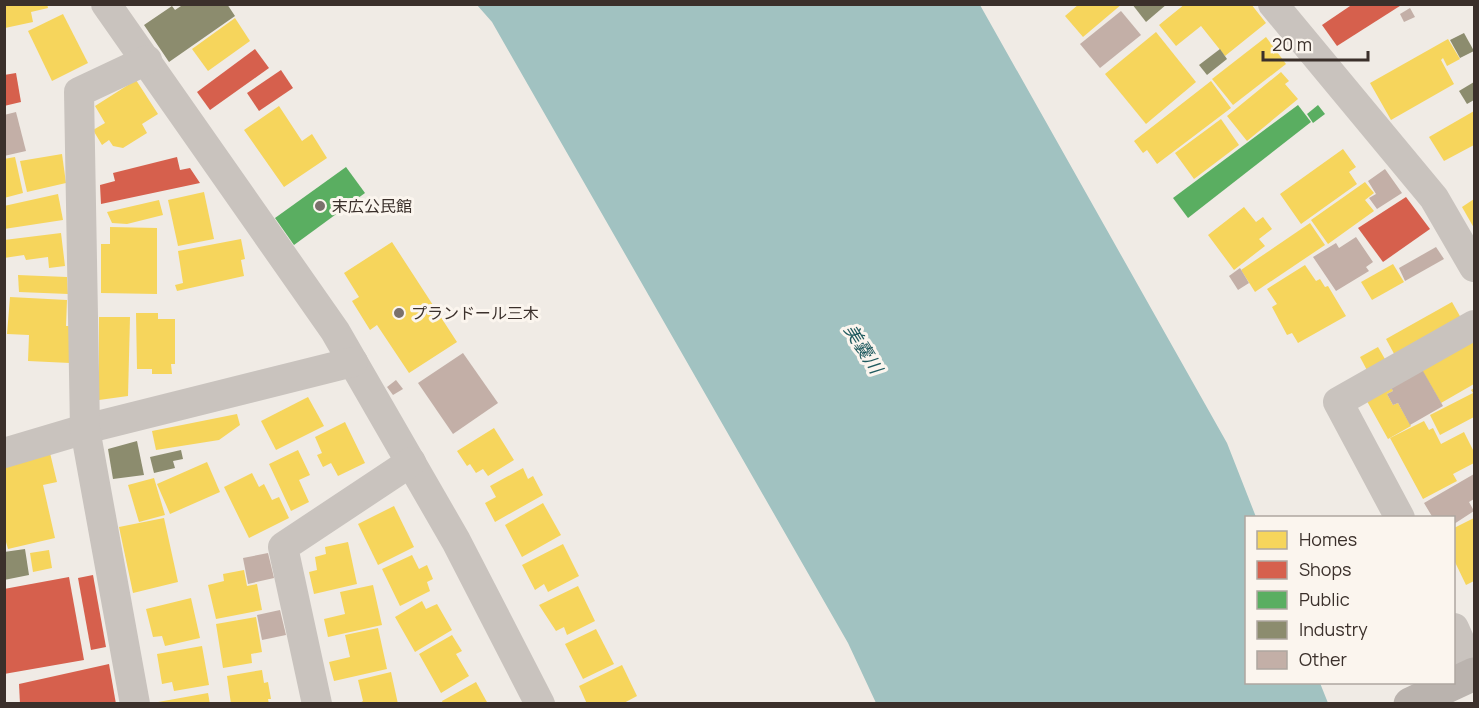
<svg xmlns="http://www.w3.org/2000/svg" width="1479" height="708" viewBox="0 0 1479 708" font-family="Manrope,'Noto Sans JP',sans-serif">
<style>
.water{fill:#a1c2c1}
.homes{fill:#f6d55c}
.shops{fill:#d6604d}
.public{fill:#5aae61}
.industry{fill:#8c8c6e}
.building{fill:#c3afa7}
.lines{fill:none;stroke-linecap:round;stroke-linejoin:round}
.street{stroke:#c9c3be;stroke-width:30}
.secondary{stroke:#bab3ae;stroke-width:33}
.poi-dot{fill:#7a716c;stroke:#fbf5ee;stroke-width:2}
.labels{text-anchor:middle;stroke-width:6;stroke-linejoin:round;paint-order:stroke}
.poi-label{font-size:16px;fill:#3b302b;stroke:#fbf5ee;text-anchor:start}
.water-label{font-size:18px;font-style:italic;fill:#1f5a5e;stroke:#fbf5ee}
</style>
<rect width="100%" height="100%" fill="#f0ebe5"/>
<path class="water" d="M477 5H980L1227 443 1256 517 1246 518V682L1320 683 1328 703H876L848 643 492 22Z"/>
<g class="homes">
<path d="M5 4H47L48 8 31 12 33 22 5 28Z"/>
<path d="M1079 4H1122L1083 37 1065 16Z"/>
<path d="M1185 4H1251L1266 23 1225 56 1201 26 1176 46 1159 25Z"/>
<path d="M63 14 88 63 52 81 28 31Z"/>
<path d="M235 18 250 41 208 71 192 49Z"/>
<path d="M1156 32 1196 82 1146 124 1105 74Z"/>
<path d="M1266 37 1286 64 1233 105 1212 79Z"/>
<path d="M1448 39 1460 59 1447 66 1443 58 1441 60 1454 84 1391 120 1370 83Z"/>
<path d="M1281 72 1289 81 1285 84 1298 99 1247 141 1227 116Z"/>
<path d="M136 80 158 114 142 124 147 133 123 148 113 146 109 140 102 145 93 130 105 123 95 106Z"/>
<path d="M1211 81 1231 108 1157 164 1147 150 1143 153 1134 141Z"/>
<path d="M279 106 302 141 312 134 327 158 284 187 244 130Z"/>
<path d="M1474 111V145L1444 161 1429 137Z"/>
<path d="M1221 119 1239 145 1194 179 1175 153Z"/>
<path d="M1343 149 1356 167 1349 172 1357 184 1301 224 1280 194Z"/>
<path d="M62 154 66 183 27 192 20 161Z"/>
<path d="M15 157 23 193 4 198V159Z"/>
<path d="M1365 182 1374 193 1365 200 1374 211 1328 244 1311 220Z"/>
<path d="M204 192 214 239 178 246 168 200Z"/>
<path d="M58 194 63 220 4 229V206Z"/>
<path d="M1474 199V228L1462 207Z"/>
<path d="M159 200 163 215 127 224 112 223 107 212Z"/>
<path d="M1244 207 1256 222 1263 217 1272 229 1259 239 1265 246 1234 270 1208 235Z"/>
<path d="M1310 223 1325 245 1255 292 1241 270Z"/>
<path d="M110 227 157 228V294L101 293V244H110Z"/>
<path d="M61 233 65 266 49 268 48 257 26 260 24 255 4 258V240Z"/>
<path d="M241 239 245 259 241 260 244 276 177 291 175 285 183 283 178 251Z"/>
<path d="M392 242 457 342 409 373 377 325 370 330 352 301 359 297 344 273Z"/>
<path d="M1393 264 1404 282 1372 300 1361 282Z"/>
<path d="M1305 265 1316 281 1320 279 1325 287 1328 286 1346 316 1298 343 1292 333 1287 335 1272 307 1277 304 1267 289Z"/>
<path d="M18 275 67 277 68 294 19 292Z"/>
<path d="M10 297 67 300 66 326H70V363L28 361 29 335 7 334Z"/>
<path d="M1452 302 1461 318 1398 361 1386 339Z"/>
<path d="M136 313H158V319H175V364H171L172 374H152V369H137Z"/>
<path d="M99 317H130L128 396 99 400Z"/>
<path d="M1474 333V384L1441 403 1419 365Z"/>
<path d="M1378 347 1389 366 1370 376 1360 357Z"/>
<path d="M1387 380 1393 391 1387 394 1393 405 1398 403 1411 426 1388 439 1363 394Z"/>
<path d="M1474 388V417L1440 435 1430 415 1473 393 1471 390Z"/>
<path d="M308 397 324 426 276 450 261 421Z"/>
<path d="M237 414 240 425 219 440 156 450 152 431Z"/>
<path d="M1424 421 1429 430 1433 428 1441 444 1464 432 1474 452V463L1453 474 1457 481 1423 499 1390 438Z"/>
<path d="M345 422 365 463 338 476 331 463 323 467 317 455 322 453 315 437Z"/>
<path d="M494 428 514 460 488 476 483 469 476 473 470 464 467 466 457 451Z"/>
<path d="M298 450 310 475 299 480 309 502 291 511 269 464Z"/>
<path d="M50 453 57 482 43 485 55 538 8 549 4 535V463Z"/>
<path d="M207 462 220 492 170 514 157 484Z"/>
<path d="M523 468 528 479 533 476 543 495 495 522 485 503 496 497 490 486Z"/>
<path d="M252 473 259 487 264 484 272 500 279 497 289 518 249 538 224 487Z"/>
<path d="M154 478 165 515 139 522 128 485Z"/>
<path d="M543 503 561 535 522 557 505 525Z"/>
<path d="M394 506 414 547 378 565 358 524Z"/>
<path d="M164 518 178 582 133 593 119 527Z"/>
<path d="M1474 518V581L1466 585 1454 560V528Z"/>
<path d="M348 542 357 584 314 594 309 572 317 570 315 557 326 554 325 547Z"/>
<path d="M563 544 579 576 548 592 544 584 535 590 522 565Z"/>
<path d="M49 550 52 568 33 572 30 553Z"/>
<path d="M412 555 419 569 427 565 433 579 427 582 430 591 400 606 382 569Z"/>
<path d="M244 570 247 586 257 584 262 610 216 619 208 585 224 581 223 574Z"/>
<path d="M373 585 382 625 328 637 324 619 345 614 340 592Z"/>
<path d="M578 586 595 621 567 635 564 627 556 631 539 605Z"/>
<path d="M191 598 200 638 165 646 162 636 153 637 146 609Z"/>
<path d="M422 601 426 609 437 604 452 630 415 652 395 617Z"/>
<path d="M256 617 262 652 251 654 252 663 223 668 216 624Z"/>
<path d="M378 628 387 669 334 681 329 662 350 657 345 635Z"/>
<path d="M596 629 614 664 583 679 565 644Z"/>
<path d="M452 635 462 651 456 654 469 676 441 693 419 654Z"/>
<path d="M202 646 209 685 174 691 172 682 162 684 157 654Z"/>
<path d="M622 665 637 696 622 704H587L579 686Z"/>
<path d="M262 670 264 683 268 682 271 699H268L269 704H231L227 676Z"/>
<path d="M391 672 398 704H358L363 701 358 680Z"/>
<path d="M476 682 488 704H443L442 701Z"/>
<path d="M208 693 210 704H159L158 702Z"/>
</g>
<g class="shops">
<path d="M1353 4H1403L1337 46 1322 25Z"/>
<path d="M255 49 269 68 210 110 197 92Z"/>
<path d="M281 70 293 88 259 111 247 93Z"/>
<path d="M16 73 21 102 4 106V75Z"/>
<path d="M177 157 180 170 190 168 200 183 101 204 100 185 115 181 113 173Z"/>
<path d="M1406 197 1430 229 1383 262 1358 228Z"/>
<path d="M93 575 106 647 91 650 78 578Z"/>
<path d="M69 577 84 660 4 674V589Z"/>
<path d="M109 664 116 704H20L19 684Z"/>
</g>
<g class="public">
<path d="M1298 105 1311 122 1188 218 1173 198Z"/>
<path d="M1318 105 1325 114 1313 123 1307 114Z"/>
<path d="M346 167 365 193 294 245 275 218Z"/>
</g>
<g class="industry">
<path d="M184 4H227L235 16 169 62 144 25 172 6 175 10Z"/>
<path d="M1132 4H1167L1146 22Z"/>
<path d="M1464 33 1474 51 1460 58 1450 40Z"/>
<path d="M1220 49 1227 59 1207 75 1199 65Z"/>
<path d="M1474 82V100L1467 104 1459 91Z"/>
<path d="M137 441 144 475 113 479 108 449Z"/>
<path d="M181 450 183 459 173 461 175 468 154 473 150 457Z"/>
<path d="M25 549 29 575 4 580V552Z"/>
</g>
<g class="building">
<path d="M1410 8 1415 17 1404 22 1400 14Z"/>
<path d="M1121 11 1141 35 1100 68 1080 44Z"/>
<path d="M16 112 26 151 4 156V115Z"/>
<path d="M1385 169 1402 193 1377 209 1369 198 1376 194 1368 181Z"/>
<path d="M1356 237 1373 262 1366 267 1369 271 1336 291 1313 257 1336 243 1339 248Z"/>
<path d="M1436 247 1444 259 1405 281 1399 268Z"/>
<path d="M1240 268 1249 283 1238 290 1229 276Z"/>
<path d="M463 353 498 403 453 434 418 383Z"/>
<path d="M1419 364 1443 406 1410 425 1398 403 1393 405 1387 394 1393 391 1388 382Z"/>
<path d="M396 380 403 389 393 395 387 387Z"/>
<path d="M1474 474V499L1469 502 1474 511 1454 524V518H1433L1424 503Z"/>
<path d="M268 553 274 578 248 584 243 558Z"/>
<path d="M280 610 286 635 262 640 257 615Z"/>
</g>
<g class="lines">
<g class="street">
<path d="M106 4 335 331 456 541 540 704"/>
<path d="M1273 4 1434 198 1474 267"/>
<path d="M4 453 85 429 353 362"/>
<path d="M1400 518 1338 402 1474 325"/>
<path d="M1454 628 1474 673"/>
<path d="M135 704 85 429 79 92 147 60"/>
<path d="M317 704 283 547 411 462"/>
</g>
<path class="secondary" d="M1410 704 1474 674"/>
</g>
<g class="poi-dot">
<circle cx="320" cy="206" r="6"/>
<circle cx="399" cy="313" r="6"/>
</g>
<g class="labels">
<g class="poi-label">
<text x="332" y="212">末広公民館</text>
<text x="411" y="319">プランドール三木</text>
</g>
<g class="water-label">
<text transform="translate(863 349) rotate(58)" y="6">美嚢川</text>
</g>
</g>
<rect width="1479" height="708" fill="none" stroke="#3b302b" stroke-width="12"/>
<rect x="1245" y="516" width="210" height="168" fill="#fbf5ee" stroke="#aea6a0" stroke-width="1.5"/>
<rect x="1257" y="531" width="30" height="18" fill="#f6d55c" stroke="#aea6a0" stroke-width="1.5"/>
<text x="1299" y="546" font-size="18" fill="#3b302b">Homes</text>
<rect x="1257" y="561" width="30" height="18" fill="#d6604d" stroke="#aea6a0" stroke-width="1.5"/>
<text x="1299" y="576" font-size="18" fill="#3b302b">Shops</text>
<rect x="1257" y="591" width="30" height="18" fill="#5aae61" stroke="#aea6a0" stroke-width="1.5"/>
<text x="1299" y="606" font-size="18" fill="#3b302b">Public</text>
<rect x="1257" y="621" width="30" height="18" fill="#8c8c6e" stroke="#aea6a0" stroke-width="1.5"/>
<text x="1299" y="636" font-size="18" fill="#3b302b">Industry</text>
<rect x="1257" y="651" width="30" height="18" fill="#c3afa7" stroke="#aea6a0" stroke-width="1.5"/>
<text x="1299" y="666" font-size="18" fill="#3b302b">Other</text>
<path d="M1263 51v9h105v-9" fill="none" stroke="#3b302b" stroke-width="3"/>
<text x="1272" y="51" font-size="18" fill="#3b302b" stroke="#fbf5ee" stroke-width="4.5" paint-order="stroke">20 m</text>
</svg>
